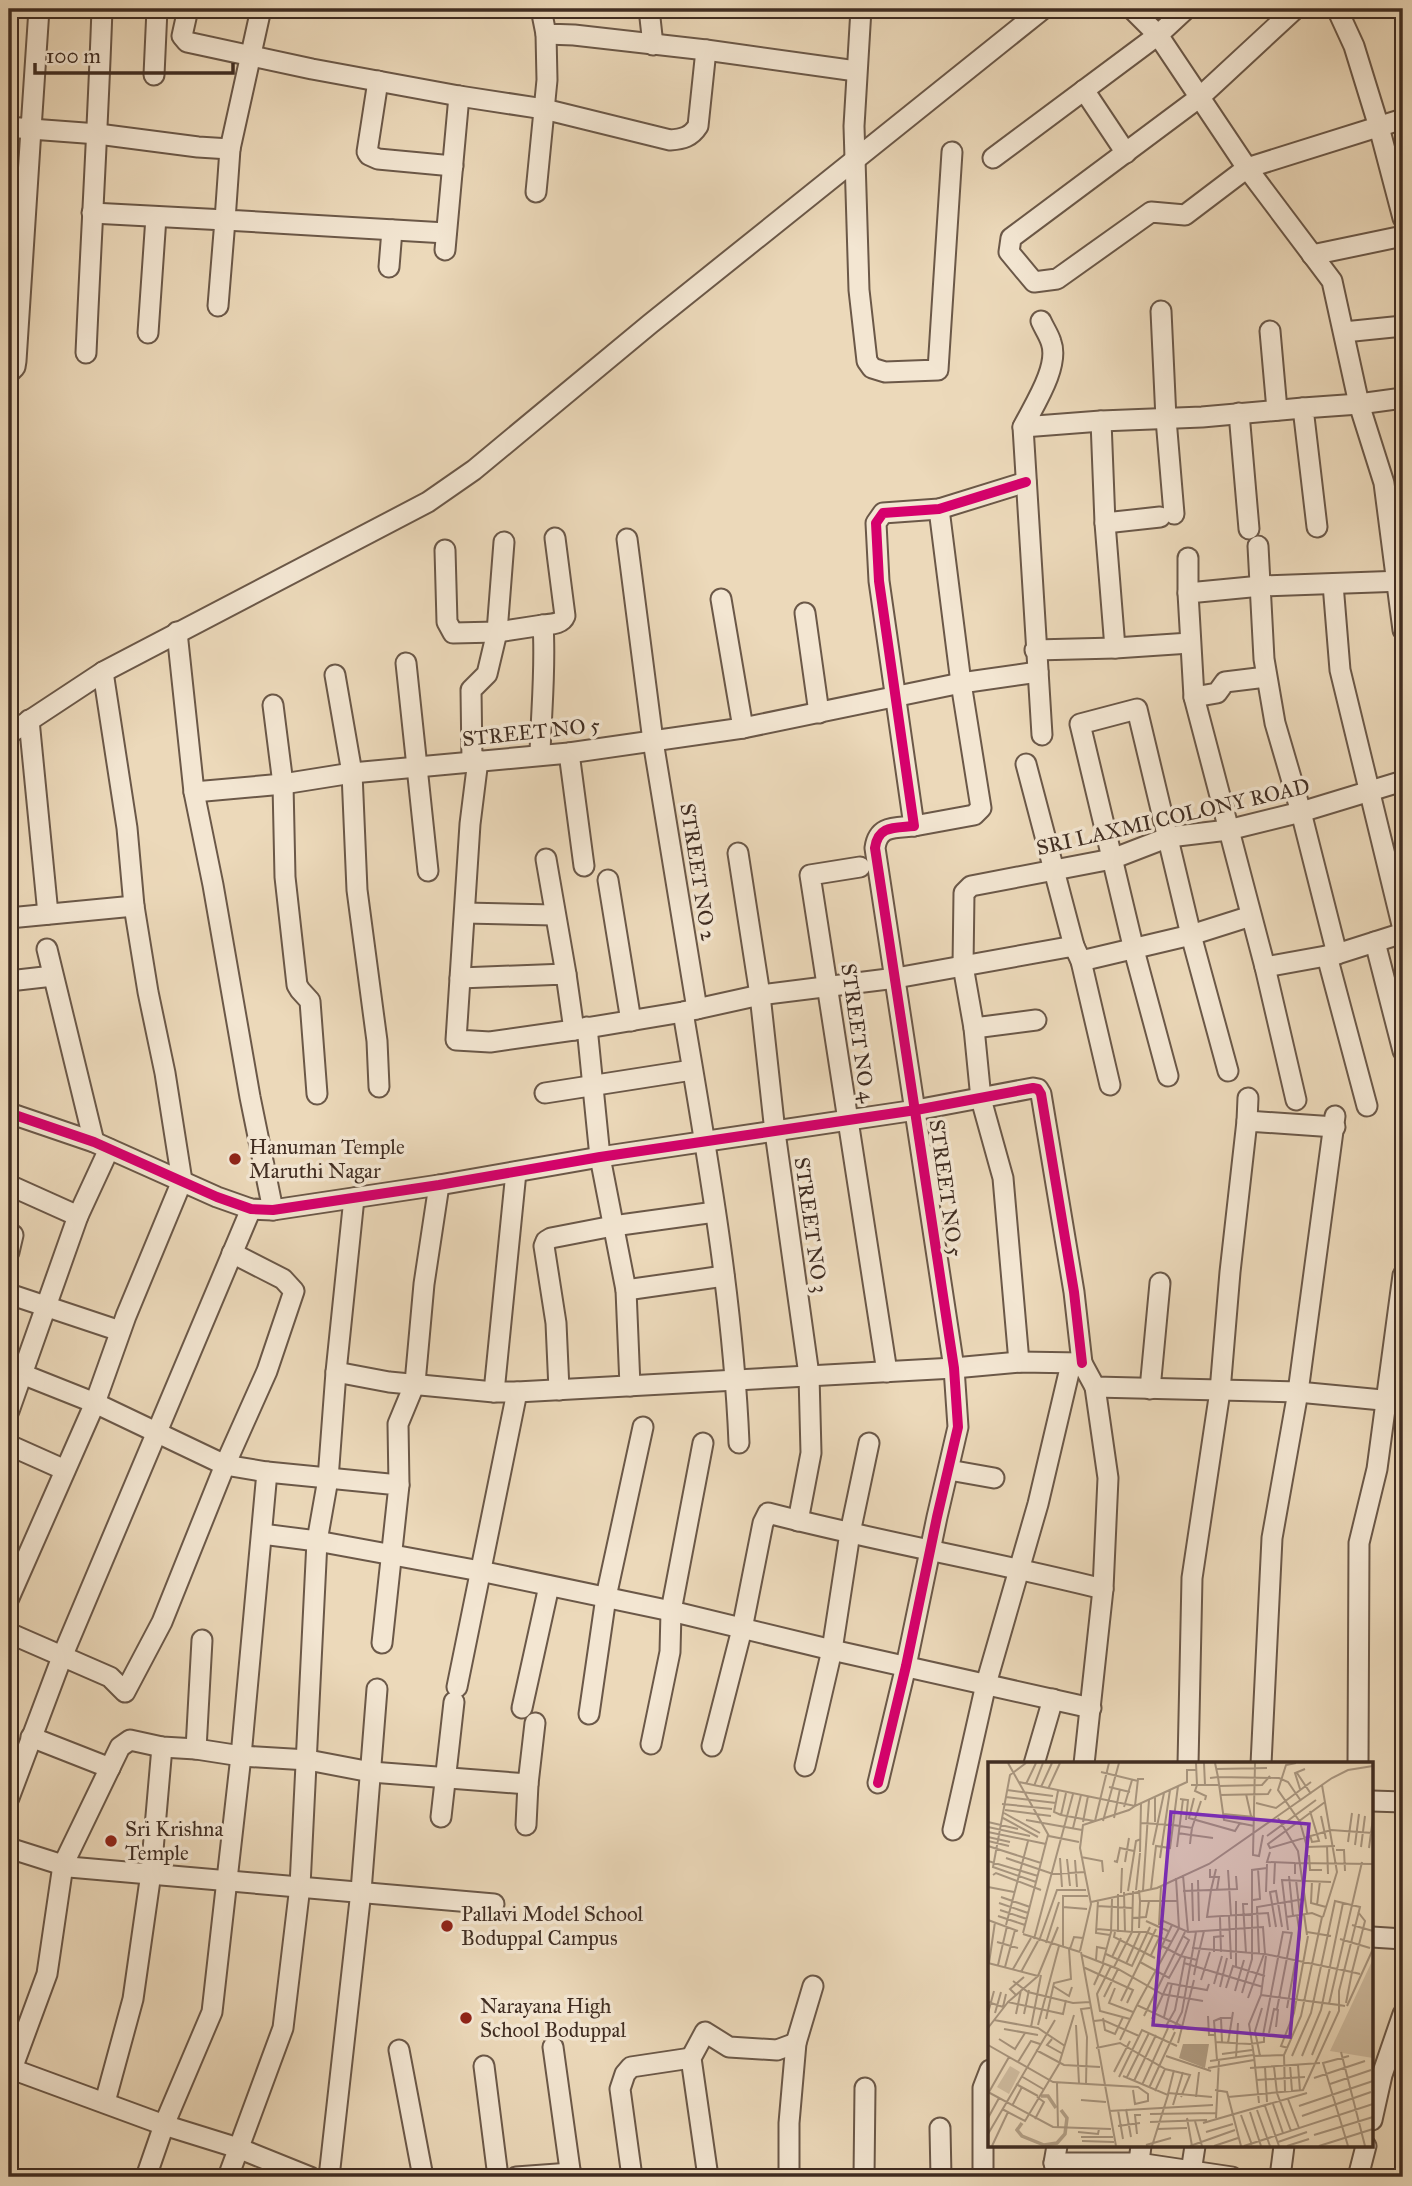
<svg xmlns="http://www.w3.org/2000/svg" width="1412" height="2186" viewBox="0 0 1412 2186" font-family="'IM FELL Great Primer',serif">
<style>
.lines{fill:none;stroke-linecap:round;stroke-linejoin:round}
.minor-casing{stroke:#6b5848;stroke-width:23}
.minor{stroke:#f3e6d2;stroke-width:19}
.cycleway-casing{stroke:#f3e6d2;stroke-width:15}
.cycleway{stroke:#d6006c;stroke-width:10}
.poi-dot{fill:#8f2418;stroke:#f3e6d2;stroke-width:2.5}
.labels{text-anchor:middle;dominant-baseline:central;stroke-width:7;stroke-linejoin:round;paint-order:stroke}
.street-label{font-size:21px;fill:#402d22;stroke:#f3e6d2}
.poi-label{font-size:21px;fill:#402d22;stroke:#f3e6d2;text-anchor:start}
.inset-river{fill:none;stroke:#b29f86;stroke-width:3.5}
.inset-road{fill:none;stroke:#a7947d;stroke-width:2}
.view{fill:#7b2cbf;fill-opacity:0.15;stroke:#7b2cbf;stroke-width:3.5}
.inset-edge{fill:none;stroke:#402d22;stroke-width:3.5}
</style>
<rect width="100%" height="100%" fill="#ecd9ba"/>
<filter id="stains"><feTurbulence type="fractalNoise" baseFrequency=".00286" numOctaves="4"/><feColorMatrix values="0 0 0 0 .2 0 0 0 0 .09 0 0 0 0 .02 0 0 0 .5 -.17"/></filter>
<radialGradient id="worn" r=".72"><stop offset=".6" stop-color="#630" stop-opacity="0"/><stop offset="1" stop-color="#630" stop-opacity=".3"/></radialGradient>
<g class="lines">
<g class="minor-casing">
<g id="minor">
<path d="M188,9L182,36L187,42L312,69L459,96L544,109L670,140C683,139 691,137 698,126L706,50"/>
<path d="M541,9L546,34L574,35L706,50L856,71"/>
<path d="M649,9L653,45"/>
<path d="M861,9L854,126L859,290L867,361L872,368L885,372L938,370L952,152"/>
<path d="M1132,9L1158,35L1247,168L1332,281L1359,404L1384,483L1403,630"/>
<path d="M1295,9L1200,97L1011,238L1009,252L1034,282L1057,279L1151,212L1185,215L1247,168L1403,119"/>
<path d="M1337,9L1354,46L1379,127L1403,218"/>
<path d="M154,75L157,9"/>
<path d="M378,81L367,152L369,155L378,159L453,166"/>
<path d="M1084,90L1126,153"/>
<path d="M9,127L31,129L39,9"/>
<path d="M230,149L225,220L446,233"/>
<path d="M993,158L1158,35L1186,9"/>
<path d="M536,192L547,80L546,34"/>
<path d="M92,213L225,220L218,306"/>
<path d="M445,250L459,96"/>
<path d="M1312,255L1403,236"/>
<path d="M389,267L392,230"/>
<path d="M1161,311L1166,419L1174,514"/>
<path d="M1041,321C1044,328 1049,335 1051,342C1060,366 1034,405 1023,427L1101,421L1202,417L1303,408"/>
<path d="M1270,331L1277,410"/>
<path d="M1344,332L1403,326"/>
<path d="M148,333L156,217"/>
<path d="M86,353C91,238 98,123 102,9"/>
<path d="M9,373L15,367L16,361L31,129L98,134L198,147L230,149L261,9"/>
<path d="M1239,413L1249,529"/>
<path d="M1101,421L1105,523L1115,648"/>
<path d="M1023,427L1042,735"/>
<path d="M1105,523L1160,517"/>
<path d="M1317,527L1303,408L1359,404L1403,398"/>
<path d="M627,539L653,741L697,1009"/>
<path d="M1258,546L1264,659L1275,723L1301,812L1337,954"/>
<path d="M445,550L447,622L453,633L497,632L543,625C546,668 541,712 540,755"/>
<path d="M1333,584L1340,670L1403,929"/>
<path d="M1188,593V558"/>
<path d="M805,613L819,713"/>
<path d="M543,625C552,624 562,624 565,616L555,538"/>
<path d="M177,632L194,792L213,885L250,1097L273,1210"/>
<path d="M1035,650L1115,648L1190,643"/>
<path d="M406,663L428,871"/>
<path d="M335,675L352,773L357,890L377,1041L379,1087"/>
<path d="M1194,697L1217,693L1225,682L1266,677"/>
<path d="M273,705L283,784L285,877L297,985L300,990L310,1001L317,1094"/>
<path d="M29,720L48,914"/>
<path d="M743,728L961,683L1038,672"/>
<path d="M9,734L103,672L428,502L474,470L650,324L1043,9"/>
<path d="M569,753L584,866"/>
<path d="M478,760L470,824L456,1040L490,1042L574,1030L683,1012L760,995L896,978L1074,946L1081,961L1110,1085"/>
<path d="M472,761L471,690L487,674L497,632L504,542"/>
<path d="M1026,764L1074,946"/>
<path d="M194,792L283,784L352,773L569,753L743,728L721,599"/>
<path d="M914,826L974,815L981,808L961,683L939,509"/>
<path d="M738,853L760,995L775,1132L809,1375L811,1453L798,1521"/>
<path d="M546,859L566,974"/>
<path d="M860,867L810,875L887,1372"/>
<path d="M608,880L631,1021"/>
<path d="M465,913L554,915"/>
<path d="M9,918L134,906"/>
<path d="M1375,942L1403,1051"/>
<path d="M47,949L94,1142"/>
<path d="M1327,956L1367,1106"/>
<path d="M1081,961L1191,935L1251,916"/>
<path d="M1265,967L1337,954L1403,933"/>
<path d="M460,978L566,974L574,1030"/>
<path d="M9,981L53,976"/>
<path d="M683,1012C707,1155 733,1298 739,1443"/>
<path d="M587,1027L600,1157L626,1290L630,1386"/>
<path d="M974,1028L1036,1020"/>
<path d="M1168,1076L1134,950L1080,724L1137,709L1191,935L1228,1071"/>
<path d="M545,1093L692,1070"/>
<path d="M1296,1100L1265,967L1194,697L1188,593L1261,586L1403,581"/>
<path d="M9,1113L94,1142L217,1197L251,1209L273,1210L439,1185L600,1157L916,1110L1033,1088L1038,1089L1041,1094L1074,1292L1082,1363"/>
<path d="M1247,1121L1248,1098"/>
<path d="M9,1185L78,1216"/>
<path d="M9,1252L13,1235"/>
<path d="M232,1253L283,1279L294,1291L267,1371L225,1465L267,1472L399,1485L382,1643"/>
<path d="M626,1290L724,1276"/>
<path d="M9,1294L120,1331"/>
<path d="M1019,1362L1003,1178L981,1099L974,1028L963,966L964,893L971,886L1112,859L1169,837L1228,830L1301,812L1403,781"/>
<path d="M336,1372L389,1382L494,1392H517L954,1368L1019,1362L1082,1363L1095,1387L1298,1392L1403,1402"/>
<path d="M1150,1389L1160,1283"/>
<path d="M559,1390L556,1323L544,1246L546,1241L551,1238L613,1226L715,1212"/>
<path d="M494,1392L516,1172"/>
<path d="M9,1411L78,1216L109,1149"/>
<path d="M9,1445L65,1470"/>
<path d="M949,1470L994,1478"/>
<path d="M399,1485L398,1424L415,1383L424,1284L439,1185"/>
<path d="M262,1534L317,1541L480,1571L671,1611L832,1650L1091,1708"/>
<path d="M9,1598L95,1403L126,1316L182,1181L165,1073L148,992L134,906L127,828L103,672"/>
<path d="M9,1633L110,1677L125,1692L162,1622L225,1465L95,1403L22,1374"/>
<path d="M457,1687L517,1392"/>
<path d="M522,1708L549,1586"/>
<path d="M589,1714L606,1597L643,1427"/>
<path d="M31,1737L110,1768"/>
<path d="M651,1744L670,1652L671,1611L703,1443"/>
<path d="M712,1746L742,1629L763,1523L768,1513C879,1542 992,1561 1103,1589"/>
<path d="M196,1749L202,1640"/>
<path d="M1034,1764L1053,1699"/>
<path d="M1084,1764L1103,1589L1108,1478L1095,1387"/>
<path d="M1188,1764L1192,1578L1220,1391L1230,1272L1247,1121L1335,1127"/>
<path d="M1261,1764L1272,1538L1298,1392L1335,1116"/>
<path d="M1358,1764L1359,1543L1377,1469L1403,1275"/>
<path d="M805,1766L832,1650L850,1533L869,1443"/>
<path d="M878,1783L906,1666L937,1517L958,1427L954,1368L875,848C878,825 895,828 914,826L879,581L876,523L883,513L939,509L1026,482"/>
<path d="M9,1798L62,1657L251,1209"/>
<path d="M1372,1801L1403,1802"/>
<path d="M441,1817L454,1702"/>
<path d="M526,1825L528,1784"/>
<path d="M953,1830L986,1684L1038,1504L1071,1364"/>
<path d="M9,1848L69,1867L494,1904"/>
<path d="M1372,1937L1403,1939"/>
<path d="M553,2047L571,2177"/>
<path d="M399,2050L423,2177"/>
<path d="M484,2066L498,2177"/>
<path d="M9,2068L164,2125L238,2148L310,2177"/>
<path d="M9,2077L47,1974L63,1865L120,1747L130,1740L162,1747L196,1749L241,1756L308,1760L371,1772L528,1784L535,1723"/>
<path d="M105,2102L133,1999L151,1873L162,1747"/>
<path d="M1372,2120L1382,2075L1403,2014"/>
<path d="M940,2128L941,2177"/>
<path d="M1057,2146L1054,2163L1059,2177"/>
<path d="M1054,2163H1138L1232,2177"/>
<path d="M1191,2172L1195,2146"/>
<path d="M146,2177L164,2125L212,2012L241,1756L267,1472"/>
<path d="M228,2177L283,2028L300,1886L317,1541L328,1479L336,1372L354,1198"/>
<path d="M329,2177L361,1891L377,1689"/>
<path d="M516,2177L571,2173"/>
<path d="M632,2177L620,2089L625,2074L631,2067L691,2058"/>
<path d="M708,2177L691,2058L705,2032L729,2047L777,2050L796,2043"/>
<path d="M789,2177V2123L796,2043L813,1986"/>
<path d="M864,2177L865,2088"/>
<path d="M983,2177V2088L990,2070"/>
<path d="M1137,2177L1141,2146"/>
<path d="M1280,2177L1284,2146"/>
<path d="M1358,2177L1366,2146"/>
</g>
</g>
<use href="#minor" class="minor"/>
<g class="cycleway-casing">
<g id="cycleway">
<path d="M9,1113L94,1142L217,1197L251,1209L273,1210L439,1185L600,1157L916,1110L1033,1088L1038,1089L1041,1094L1074,1292L1082,1363"/>
<path d="M878,1783L906,1666L937,1517L958,1427L954,1368L875,848C878,825 895,828 914,826L879,581L876,523L883,513L939,509L1026,482"/>
</g>
</g>
<use href="#cycleway" class="cycleway"/>
</g>
<g class="poi-dot">
<circle cx="235" cy="1159" r="7"/>
<circle cx="111" cy="1841" r="7"/>
<circle cx="447" cy="1926" r="7"/>
<circle cx="466" cy="2018" r="7"/>
</g>
<g class="labels">
<g class="street-label">
<text transform="translate(531 732) rotate(-6)">STREET NO 5</text>
<text transform="translate(1173 817) rotate(-13)">SRI LAXMI COLONY ROAD</text>
<text transform="translate(698 872) rotate(81)">STREET NO 2</text>
<text transform="translate(858 1033) rotate(82)">STREET NO 4</text>
<text transform="translate(946 1188) rotate(82)">STREET NO 5</text>
<text transform="translate(811 1225) rotate(82)">STREET NO 3</text>
</g>
<g class="poi-label">
<text x="249" y="1147">Hanuman Temple<tspan x="249" dy="24">Maruthi Nagar</tspan></text>
<text x="125" y="1829">Sri Krishna<tspan x="125" dy="24">Temple</tspan></text>
<text x="461" y="1914">Pallavi Model School<tspan x="461" dy="24">Boduppal Campus</tspan></text>
<text x="480" y="2006">Narayana High<tspan x="480" dy="24">School Boduppal</tspan></text>
</g>
</g>
<g transform="translate(988 1762)">
<rect width="385" height="385" fill="#ecd9ba"/>
<path d="M385,197V296L342,289ZM22,304L32,310L21,332L9,325Z" fill="#cfbca0"/>
<path d="M195,282H221L217,306L191,296Z" fill="#b29f86"/>
<path class="inset-river" d="M53,334H60L68,346M34,361L29,368L34,374L56,383L69,381L77,372L79,356L73,348"/>
<path class="inset-road" d="M20,1L61,74L91,80M38,1L22,13L5,105L48,120M208,1L209,23H231M216,1L217,23M227,1L230,15L291,16L300,20L313,39M267,1L265,93L271,94L275,73M308,1L298,3L290,28L312,60L319,85L347,84M228,7L279,6M113,10L150,19M309,11L323,32M222,16L230,15L236,58L266,64M31,20L147,44L199,20V8H208M38,22L48,1M203,23H209L207,29L218,34L217,38M334,23L349,110L335,155M46,24L55,1M231,24L274,23L282,14M53,25L64,1M121,25L142,30M60,27L72,1M312,27L307,11L317,7M19,28L65,34M70,29L66,50L73,53M78,31L73,53L106,59M258,32L263,54M232,33L280,32L283,27M18,35L68,41M206,36L201,56L247,69L252,61M192,37L200,38L198,58M337,40L280,82L282,86L343,68L385,71M268,41L288,46L323,20M14,42L64,47M136,45L144,18M17,48L63,54M16,51L52,71M235,52L267,55M333,54L338,77M15,56L50,75M126,56L132,27M290,56L310,89L319,151M38,58L94,68M107,59L121,1M115,59L131,1M0,60L30,67M95,60L100,34M167,60V35M153,61L185,63L190,24M0,65L42,74M85,66L93,33M204,66L203,73L225,76M0,70L58,82M190,71L203,73L202,82M322,73L324,80L331,79L322,49M279,74L328,38M0,75L22,80M0,79L21,84M360,80L364,51M165,83L176,31M367,83L371,52M0,84L53,101M339,84L340,112M189,85L195,37M373,85L377,54M381,86L385,56M348,88H356L357,109M152,90L153,41M282,90L279,100L307,101M321,93L322,108H334M93,95L114,99L115,110M18,96L65,112L97,110M72,96L74,125M172,96L182,28M79,97L82,124M87,98L89,125M0,99L50,114M126,99L129,100L132,86L146,89M137,100L141,76M222,107V115H231L229,128M240,108L243,154M307,112V101L385,102M5,113L8,111L53,128M195,113L200,170M301,114L305,154M210,118L211,159M308,118L312,153M324,119L323,141L338,145M204,121L205,159M286,122L287,100M0,125L26,130M163,127L168,84L182,86L185,63L204,66L213,39M148,128L152,91M151,128L152,139H189M155,128L161,38M223,128L219,155L280,151L282,165M223,128L228,107M140,129L148,79L153,77M195,129L249,127L248,114M136,130L137,170M278,130L279,102M133,131L134,106M13,135L42,145M265,138L272,137L270,107M110,139L108,171L122,173M248,139V205M103,140L169,126L221,102L344,16L360,8L385,4M11,141L40,151M329,143L332,119M109,144L144,146M75,145L99,147M12,148L39,157M316,152L319,173M10,154L37,163M241,154L243,197M232,155L233,190M144,156L158,155L161,139M0,158L30,169M173,158L200,170L275,165L277,192M158,159L180,169M18,163L40,79M171,163L173,124M364,163L385,169M288,165L282,130L288,129L294,165M151,166L152,139M109,167L144,170L145,129M300,168L294,118L343,120M127,170L126,175L167,196M130,170V132M319,170L343,174M35,171L60,73M35,172L92,190M195,174L201,178L193,194L209,198L206,213M46,177L85,32M352,177L382,186M51,179L69,128H98M9,180L30,186M58,181L71,140M75,185V134H100M204,186L277,192L364,210L377,159L370,150M82,187L86,175L95,176M92,189L103,142L92,86L95,63L141,48L147,44L150,17H156M93,190L128,384M171,190L184,163M226,190V175L236,174M258,191L255,142H260M271,191L269,145L316,137M118,192L144,204L162,165M94,193L130,207L174,232L215,239M163,193L174,170M124,195L133,176M108,198L109,185L119,187M209,198L216,169M115,200L123,170L124,137M152,200L168,167M0,201L50,214L20,240M1,201L7,160M196,201L275,225M138,202L152,170M10,203L19,164M123,204L109,232L112,249L142,257M17,205L27,168M95,205L145,228L139,241M126,205L144,170H158L184,180M25,207L43,176M33,210L50,179M50,214L70,165M213,218L222,190M25,219L40,230L85,241L102,240M226,222L234,194M106,223L116,201M65,224L81,234L84,225M232,225L239,196M127,226L121,241L145,250M238,226L245,204L277,214M247,229L256,198M254,231L264,197V108L279,106M28,233L22,227L36,215M116,235L130,207M260,236L276,192M133,239L152,200L181,216L193,194L174,184M0,240L15,245L18,232M358,241L364,210L372,212M341,242L374,100M149,243L191,166L188,116M359,244L385,187M299,246L312,174L309,153M289,247L304,170M0,251L6,229M7,251L13,230M28,252L33,228M36,252L41,228M156,254L197,170M220,254L221,273H227M176,255L184,221M115,256L117,268L127,272L135,255M58,257L66,221L83,217L81,187M164,257L180,221L219,228L221,222M6,258L50,266L77,284M106,259L115,258L151,274M50,263L71,184M88,263L91,321M178,264L187,248L197,196M43,265L53,213M0,266L20,240L75,252L78,238M16,267L50,273M185,268L194,250L208,170M281,271L286,247L290,248L288,265M275,273L295,170L304,171M11,277L27,287L37,271M64,277L59,283L75,292M132,278L149,243L200,267L220,266M227,280L262,282L276,280V275M234,280L233,256H243M190,281L206,218M240,281L245,250M0,283L65,320L150,325L160,332V339L147,342L145,328M108,286L132,281L177,307L167,329M300,286L293,284L306,251L320,174M48,288L76,303L112,305M353,290L377,384M234,292L264,288M324,293L342,249M178,294L223,309M266,294L261,262L273,233L278,194M272,294L267,269L274,246M304,294L323,251L347,139L372,145L351,229V243L357,244M314,294L333,248L355,141M248,296L250,261M229,298L226,259L233,256M222,299L265,293M30,300L43,279L52,282M302,303L304,329M310,303L312,329M277,305L279,340M286,305L289,331L303,369M220,306L266,298M262,306L332,301M177,307L202,313L193,335M126,310L142,279M33,314L55,327M135,314L180,333L164,384M131,315L154,268L189,284M139,315L161,271M326,316L377,299M268,318L317,315M146,319L168,273M69,321L70,365M28,322L50,334M98,322L99,275L93,247L102,246M342,322L383,308M154,323L180,266M161,326L187,270M227,328L239,330L253,384M0,330L65,365L123,367M1,330L21,295M297,330L296,293L313,254L334,155L324,151L298,155M180,331L224,335M180,332L186,308M208,335L211,310M240,335L315,328L351,249V243L273,233M300,337L311,366M93,338L118,340M271,341L266,294L296,293M285,342L295,371M185,343L195,310M24,344L34,325M277,344L291,384M311,344L385,319M14,347L37,359L71,302L86,253M138,347L143,375M130,348L135,377M269,348L282,384M121,349L225,343M262,350L273,384M162,352L229,351M253,353L264,383M314,354L383,330M0,356L11,336M199,356L204,384M228,356L231,298M47,357L56,340L49,335M207,359L214,384M162,360L219,358M215,361L319,331M130,364L152,361M169,367L199,366M90,370L110,372L111,367M218,370L245,362M0,372L67,258M149,372L147,353H153M326,373L385,355M93,375H125M94,379L126,380M290,380L319,370M158,383L183,376M4,384L20,350M202,384L247,368M226,384L250,376M256,384L385,342M299,384L321,377M331,384L385,367M360,384L335,301L361,294"/>
<path class="view" d="M183,50L321,62L302,275L165,263Z"/>
<rect width="385" height="385" class="inset-edge"/>
</g>
<rect width="1412" height="2186" fill="none" stroke="#ecd9ba" stroke-width="35"/>
<rect x="10" y="10" width="1391" height="2165" fill="none" stroke="#402d22" stroke-width="3.5"/>
<rect x="18" y="18" width="1377" height="2151" fill="none" stroke="#402d22" stroke-width="2"/>
<path d="M35 63v10h198v-10" fill="none" stroke="#402d22" stroke-width="3.5"/>
<text x="46" y="63" font-size="21" fill="#402d22" stroke="#f3e6d2" stroke-width="5" paint-order="stroke">100 m</text>
<rect width="100%" height="100%" filter="url(#stains)"/>
<rect width="100%" height="100%" fill="url(#worn)"/>
</svg>
